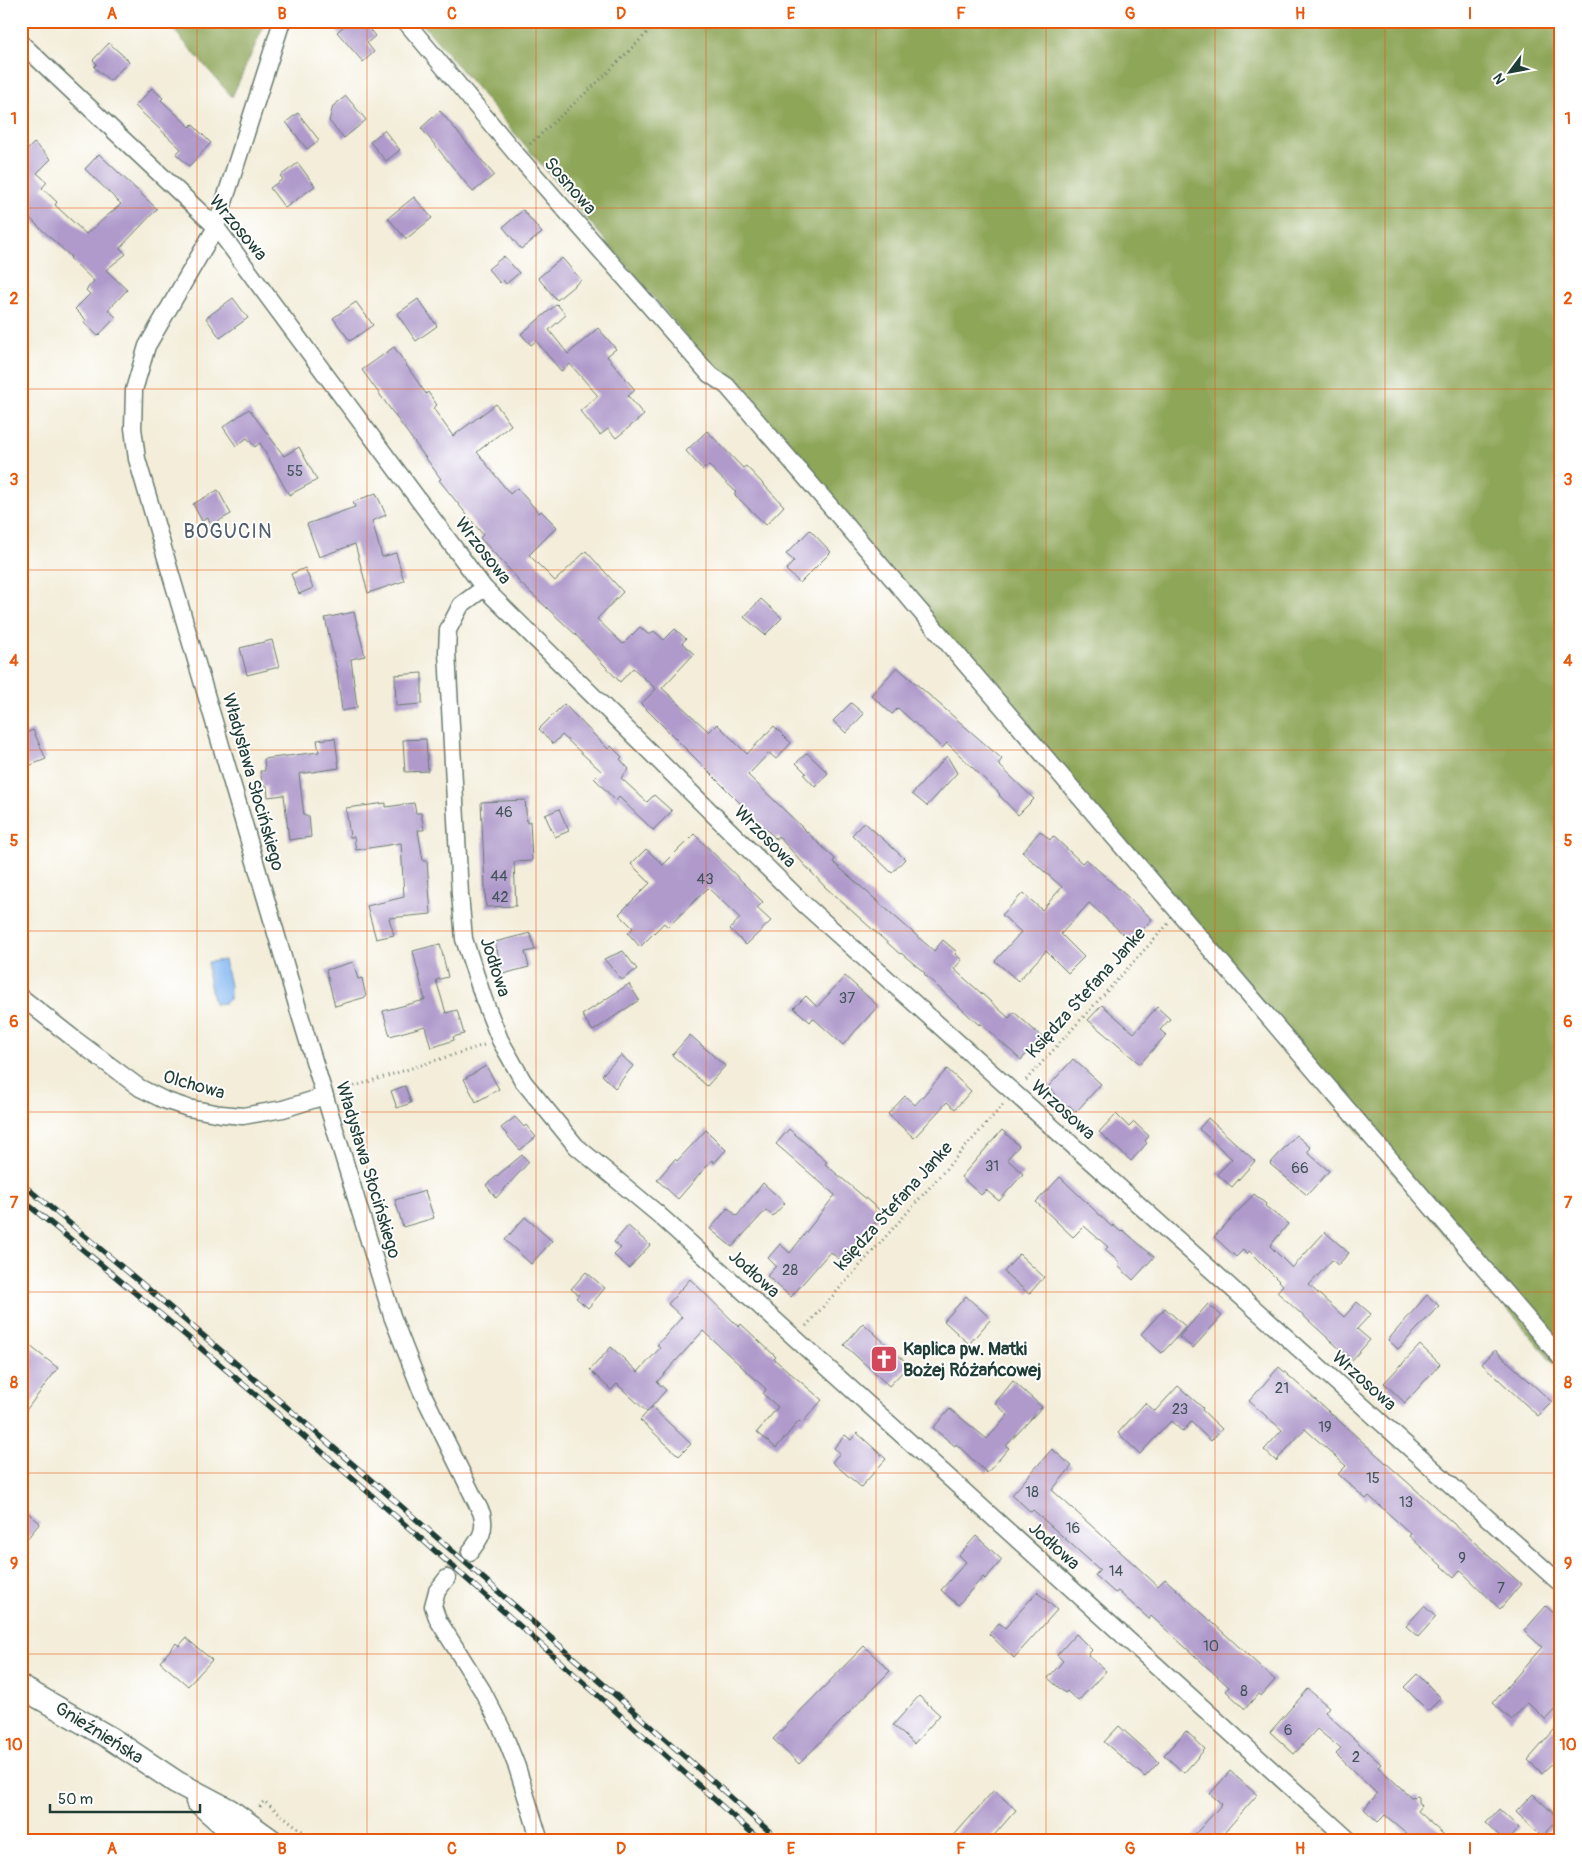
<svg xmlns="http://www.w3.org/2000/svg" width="1582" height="1862" viewBox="0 0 1582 1862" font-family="Pangolin,sans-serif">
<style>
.forest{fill:#8ea658;stroke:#567246}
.water{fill:#84b7f1;stroke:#527a92}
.building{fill:#af9acb}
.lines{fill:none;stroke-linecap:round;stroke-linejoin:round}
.minor-tunnel{stroke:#c9cab8;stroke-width:16;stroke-dasharray:16 8;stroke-linecap:butt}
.minor-casing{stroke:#697b6e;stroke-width:19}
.secondary-casing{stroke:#697b6e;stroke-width:25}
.path{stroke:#697b6e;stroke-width:3;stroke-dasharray:1 4;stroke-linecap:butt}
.minor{stroke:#fff;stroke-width:16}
.secondary{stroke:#fff;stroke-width:22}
.rail-casing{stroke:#1f3d34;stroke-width:5.5}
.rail{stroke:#fff;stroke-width:4;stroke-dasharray:11;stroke-linecap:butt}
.grid{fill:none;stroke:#e8590c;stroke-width:1;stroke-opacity:0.55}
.labels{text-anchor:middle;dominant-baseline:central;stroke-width:4;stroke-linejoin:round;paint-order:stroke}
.number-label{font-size:15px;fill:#43545a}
.street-label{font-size:18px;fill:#1f3d34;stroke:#fff}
.poi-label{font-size:18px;font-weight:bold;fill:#1f3d34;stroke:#fff;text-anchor:start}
.quarter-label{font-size:20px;letter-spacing:1px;fill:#515e69;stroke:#fff}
.neatline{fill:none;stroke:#e8590c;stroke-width:2}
.grid-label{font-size:16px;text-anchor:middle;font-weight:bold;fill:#e8590c}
</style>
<rect width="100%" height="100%" fill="#fff"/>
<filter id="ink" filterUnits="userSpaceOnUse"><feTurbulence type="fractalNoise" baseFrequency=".02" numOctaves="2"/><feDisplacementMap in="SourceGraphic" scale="10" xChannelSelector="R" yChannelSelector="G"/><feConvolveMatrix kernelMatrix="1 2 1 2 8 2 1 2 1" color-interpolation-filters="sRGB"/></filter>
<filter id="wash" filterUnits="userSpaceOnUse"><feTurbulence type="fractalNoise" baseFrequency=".0096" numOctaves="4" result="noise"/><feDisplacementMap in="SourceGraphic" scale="20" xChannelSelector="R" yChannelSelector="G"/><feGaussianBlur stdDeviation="1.12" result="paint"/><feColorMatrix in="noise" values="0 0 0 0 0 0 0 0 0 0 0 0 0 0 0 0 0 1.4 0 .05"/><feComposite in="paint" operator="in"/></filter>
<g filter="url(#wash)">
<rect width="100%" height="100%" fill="#f3edd9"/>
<g class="forest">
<path d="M166,21H266L232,97Z"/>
<path d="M420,21H1561V1372Z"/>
</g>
<path class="water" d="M224,960L230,985V998L225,1003L214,1004L208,976V962Z"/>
<g id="blocks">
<g class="building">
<path d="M350,21H363L375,36L367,43L374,52L363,62L337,32Z"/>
<path d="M109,43L129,61L110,81L94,67L97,64L93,60Z"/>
<path d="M152,88L163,98L161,100L190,127L192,124L211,143L189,166L176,154L181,149L135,106Z"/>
<path d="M346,96L366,120L344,138L329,121L333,106Z"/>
<path d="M440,111L494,175L473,192L421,128Z"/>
<path d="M298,113L319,140L307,149L286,122Z"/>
<path d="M384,130L400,150L386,161L370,142Z"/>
<path d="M34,143L51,159L37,173L47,182L42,188L57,202L55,205L86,234L121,204L85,169L99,154L157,209L120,248L126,254L106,270L127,290L108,310L116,317L98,336L84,323L86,320L75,309L90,294L86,290L94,281L70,258L71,257L21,210V156Z"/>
<path d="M298,163L315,186L285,208L270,188L283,179L280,176Z"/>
<path d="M414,197L432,218L406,239L388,218Z"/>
<path d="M523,210L542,233L521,249L503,227Z"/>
<path d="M504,256L519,273L506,284L503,280L500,283L488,269Z"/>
<path d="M562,258L581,280L557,300L538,278Z"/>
<path d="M233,298L248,318L220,338L206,318Z"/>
<path d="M418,299L437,326L416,341L397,314Z"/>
<path d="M356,302L373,325L350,341L333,318Z"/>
<path d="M557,304L566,315L549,330L568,354L598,328L616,349L607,356L635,390L628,396L644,415L616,438L608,429L600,435L580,411L598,396L570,364L561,371L536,341L531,345L521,334Z"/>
<path d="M394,347L426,394L428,392L437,405L433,408L453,436L496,404L511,425L477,452L510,494L517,488L539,513L541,511L557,527L529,555L555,581L586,551L623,592L597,619L623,644L640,627L649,635L654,631L664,640L675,629L686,639L682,643L694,654L662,688L709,732L717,724L747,754L774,726L791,743L776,759L769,753L748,775L835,859L833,862L934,951L943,940L957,952L955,954L962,960L954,969L1009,1018L1014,1012L1042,1037L1021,1060L980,1023L979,1025L924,974L925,973L901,953L900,954L825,887L778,836L776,839L641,704L656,689L633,668L620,682L576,635L517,580L518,579L480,538L483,535L439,480L441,479L362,370Z"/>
<path d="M249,409L284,456L299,447L317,480L289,495L260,443L255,447L247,438L236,446L223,427Z"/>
<path d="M707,431L743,468L746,466L784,506L766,525L734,494L736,492L708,465L703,470L686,451Z"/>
<path d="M218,490L231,514L211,525L208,518L202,521L193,504Z"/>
<path d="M376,493L386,515L372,521L382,557L396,553L404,581L368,593L355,544L319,557L307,524L355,507L353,502Z"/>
<path d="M810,530L831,552L800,583L786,570L794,561L786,554Z"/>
<path d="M305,568L313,588L299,594L291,574Z"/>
<path d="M761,599L782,618L765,635L744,617Z"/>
<path d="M354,612L365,656L351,659L357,708L342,711L337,670L325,618Z"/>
<path d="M272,640L279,667L247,675L240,648Z"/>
<path d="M897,667L1002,759L998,764L1034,799L1018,815L999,795L1000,794L947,743L942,748L898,708L892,714L871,695Z"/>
<path d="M422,673V704L396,706L395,675Z"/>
<path d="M851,703L864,714L846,733L833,721Z"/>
<path d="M564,704L608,749L611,746L622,757L620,759L629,769L621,778L647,802L654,795L672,811L653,830L619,797L616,801L594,778L601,771L562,735L553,744L539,729Z"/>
<path d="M33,730L46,759L21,769V735Z"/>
<path d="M335,738L339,768L299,774L304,816H309L311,837L289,840L284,795L268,797L267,786H263L260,771H265L264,759L319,752L317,740Z"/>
<path d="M426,739L428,771L405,772L403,740Z"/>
<path d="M807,753L828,773L815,787L804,775L806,773L796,763Z"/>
<path d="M947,756L957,773L927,806L912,794Z"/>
<path d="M525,800L527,823L530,821L532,861L514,862L516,906L486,907L481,802Z"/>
<path d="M386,803V807L414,803L416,813H421L424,830H418L423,861H427L431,914L389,918L394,935L376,939L367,906L404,897L401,843L356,850L354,837H350L346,808Z"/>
<path d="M559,809L569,831L555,837L545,815Z"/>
<path d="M864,822L905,859L892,873L852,835Z"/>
<path d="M1040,831L1050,840L1053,836L1082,863L1086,859L1152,919L1132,942L1089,903L1061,934L1084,957L1068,973L1046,951L1018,981L995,961L1021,932L1002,915L1023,893L1042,910L1062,887L1022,852Z"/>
<path d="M694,834L763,902L757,908L771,921L746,945L730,929L740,918L708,888L668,927L664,923L640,947L628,933L633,928L619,914L650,883L631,864L646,849L663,865Z"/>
<path d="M530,933L535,950L525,952L529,967L503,974L495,942Z"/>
<path d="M440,944L448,977L436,980L446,1013L457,1010L464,1034L453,1037L454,1040L431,1048L425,1026L390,1036L383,1011L425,1000L413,951Z"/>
<path d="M623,951L637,969L622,980L604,959Z"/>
<path d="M353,962L358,979L362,978L366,997L335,1006L326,970Z"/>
<path d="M845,976L878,1006L843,1045L813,1018L810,1022L794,1008L806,996L817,1007Z"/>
<path d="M629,984L639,1000L593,1031L582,1015Z"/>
<path d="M1102,1005L1134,1033L1157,1007L1170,1019L1160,1030L1166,1035L1140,1064L1088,1020Z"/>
<path d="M690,1035L725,1066L707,1086L672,1055Z"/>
<path d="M621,1055L633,1066L615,1088L602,1075Z"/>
<path d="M1073,1059L1101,1084L1076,1112L1069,1105L1067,1108L1059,1102L1053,1096L1055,1093L1048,1087Z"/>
<path d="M486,1066L499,1089L476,1102L464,1079Z"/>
<path d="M947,1069L971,1091L955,1109L947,1102L914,1138L888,1114L905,1096L915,1105Z"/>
<path d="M405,1086L411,1103L397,1108L391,1091Z"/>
<path d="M1116,1114L1129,1127L1134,1122L1149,1136L1145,1141L1147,1143L1131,1161L1099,1132Z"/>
<path d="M515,1117L524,1127L526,1125L536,1137L520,1150L501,1128Z"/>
<path d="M1208,1118L1255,1161L1232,1187L1217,1174L1232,1159L1199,1129Z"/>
<path d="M789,1129L827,1162L825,1164L883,1213L843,1262L830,1252L791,1297L767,1276L776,1266L768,1258L780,1244L790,1253L835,1195L776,1144Z"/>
<path d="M706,1130L726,1150L714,1163L712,1160L678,1199L657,1180L675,1159L677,1161Z"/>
<path d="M1002,1130L1019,1146L1007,1159L1023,1174L999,1201L986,1190L981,1195L961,1177Z"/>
<path d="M1296,1135L1311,1148L1307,1152L1329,1171L1307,1195L1270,1164Z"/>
<path d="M522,1155L529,1162L496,1198L486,1185Z"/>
<path d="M1060,1177L1112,1227L1113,1225L1121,1232L1123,1230L1154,1257L1133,1280L1118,1266L1120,1263L1105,1250L1108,1247L1084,1226L1073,1237L1036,1202Z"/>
<path d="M763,1183L785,1203L773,1216L766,1210L732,1247L710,1229L728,1208L737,1216Z"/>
<path d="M425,1191L434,1218L403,1227L395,1200Z"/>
<path d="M1254,1194L1266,1204L1265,1206L1288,1224L1270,1246L1292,1268L1325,1232L1349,1253L1338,1265L1332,1260L1309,1285L1344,1317L1357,1302L1371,1314L1357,1329L1370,1340L1352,1360L1277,1292L1283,1285L1249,1251L1247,1254L1243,1250L1236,1257L1214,1237Z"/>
<path d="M525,1217L552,1241L531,1264L505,1240Z"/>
<path d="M628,1226L650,1245L629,1268L614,1255L621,1248L614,1242Z"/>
<path d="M1019,1254L1044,1277L1029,1294L1004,1272Z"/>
<path d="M586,1272L605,1288L588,1308L576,1298L579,1295L571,1289Z"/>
<path d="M690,1279L739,1327L741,1324L776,1357L774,1359L822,1400L802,1423L799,1421L776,1448L757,1432L778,1407L763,1394L766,1389L703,1331L657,1382L666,1390L647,1412L617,1384L611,1390L590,1370L611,1347L638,1372L660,1348L657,1345L682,1317L668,1304Z"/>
<path d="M1427,1295L1439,1306L1398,1349L1388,1340Z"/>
<path d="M966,1296L991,1319L969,1344L944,1321Z"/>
<path d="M1208,1304L1222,1316L1193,1348L1179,1337Z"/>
<path d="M1165,1308L1186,1327L1162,1353L1141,1334Z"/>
<path d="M863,1323L909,1365L889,1386L844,1345Z"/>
<path d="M21,1339L58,1368L21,1417Z"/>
<path d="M1420,1345L1440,1364L1405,1403L1384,1383Z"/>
<path d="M1495,1350L1552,1402L1538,1416L1482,1364Z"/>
<path d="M1279,1367L1521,1584L1500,1609L1460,1570L1454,1577L1409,1536L1411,1534L1399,1523L1369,1496L1366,1499L1338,1474L1346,1466L1305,1429L1276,1461L1264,1450L1282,1430L1249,1401Z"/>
<path d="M1013,1381L1042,1407L1006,1446L1009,1448L987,1473L956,1444L955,1446L933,1428L950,1409L987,1439L1008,1415L995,1403Z"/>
<path d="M1178,1386L1203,1408L1202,1410L1222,1429L1211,1441L1191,1422L1183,1432L1171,1421L1140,1454L1118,1433L1145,1403L1155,1411Z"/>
<path d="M652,1407L691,1444L679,1456L640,1420Z"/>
<path d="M857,1433L886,1459L861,1487L832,1462L840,1453L834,1448L845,1435L851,1440Z"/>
<path d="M1052,1449L1072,1466L1052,1490L1158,1586L1165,1579L1275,1680L1261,1696L1258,1694L1245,1709L1226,1691L1229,1687L1151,1616L1149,1619L1118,1591L1115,1593L1095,1575L1100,1570L1033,1510L1031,1512L1012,1495Z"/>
<path d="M21,1507L40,1523L21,1546Z"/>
<path d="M976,1536L1002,1560L985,1579L983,1577L958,1605L941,1590L966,1562L959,1555Z"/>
<path d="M1037,1592L1057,1610L1014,1658L989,1634L999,1623L1005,1628Z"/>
<path d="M1424,1606L1436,1617L1418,1637L1406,1626Z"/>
<path d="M1546,1606L1561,1620V1704L1546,1720L1528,1702L1512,1720L1493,1703L1542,1647L1524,1631Z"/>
<path d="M1076,1634L1092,1650L1088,1655L1106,1671L1078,1701L1067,1691L1065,1693L1048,1678L1063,1661L1057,1655Z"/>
<path d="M186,1638L212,1660L188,1686L160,1662L176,1643L179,1646Z"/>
<path d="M864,1646L890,1671L799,1764L773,1739Z"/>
<path d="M1417,1674L1441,1698L1428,1711L1404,1687Z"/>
<path d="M1308,1689L1329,1707L1325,1712L1381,1764L1378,1767L1411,1797L1418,1796V1802L1421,1806L1417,1811L1451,1841H1416L1385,1815L1378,1822L1364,1809L1377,1794L1336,1754L1341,1749L1317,1729L1294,1754L1270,1732Z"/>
<path d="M919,1696L940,1715L914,1744L893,1725Z"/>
<path d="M1561,1722V1755L1542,1773L1528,1760Z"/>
<path d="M1119,1726L1159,1762L1145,1777L1104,1742Z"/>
<path d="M1186,1731L1205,1749L1184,1773L1164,1755Z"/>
<path d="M1230,1771L1257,1795L1217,1841H1189L1222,1804L1210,1794Z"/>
<path d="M994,1790L1016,1810L989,1841H949Z"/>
<path d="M1533,1794L1559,1819L1542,1837L1516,1812Z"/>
<path d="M1499,1809L1519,1828L1507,1841H1505L1486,1823Z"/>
</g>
</g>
</g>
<g filter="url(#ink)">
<use href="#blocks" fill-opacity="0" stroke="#697b6e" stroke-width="1"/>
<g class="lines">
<path class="minor-tunnel" d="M447,1578L470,1552"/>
<g class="minor-casing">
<g id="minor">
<path d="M282,21L216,227L147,346L134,390L133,428L137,459L300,1015L392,1316L421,1390L482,1514C486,1531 480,1539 470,1552"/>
<path d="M405,21L517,155L709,374L727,386L1561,1358"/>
<path d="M21,43L216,227L484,588L805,905L1561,1584"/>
<path d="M484,588L461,605L448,630L447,652L460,894L464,939L484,1000L500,1040L523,1081L576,1146L658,1214L1350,1841"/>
<path d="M21,997L73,1038L140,1088L164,1100L188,1108L221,1114L243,1116L283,1109L325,1096"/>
<path d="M447,1578L437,1591L433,1606L438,1620L482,1690L502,1729L517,1767L540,1841"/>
</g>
</g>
<g class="secondary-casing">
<g id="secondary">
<path d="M21,1687L110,1738L176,1782L229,1810L272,1841"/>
<path d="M197,1801L242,1841"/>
</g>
</g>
<g class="path">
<path d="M530,144L602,78L659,21"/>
<path d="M1026,1080L1168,924"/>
<path d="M340,1091L484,1045"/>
<path d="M806,1326L1003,1105"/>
<path d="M260,1807L261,1804L264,1801L315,1841"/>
</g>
<use href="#minor" class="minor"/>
<use href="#secondary" class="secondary"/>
<g class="rail-casing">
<g id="rail">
<path d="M21,1183C280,1396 530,1619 780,1841"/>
<path d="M21,1199C274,1404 518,1624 761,1841"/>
</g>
</g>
<use href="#rail" class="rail"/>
</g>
</g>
<path class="grid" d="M197,21V1841M367,21V1841M536,21V1841M706,21V1841M876,21V1841M1046,21V1841M1215,21V1841M1385,21V1841M21,208H1561M21,389H1561M21,570H1561M21,750H1561M21,931H1561M21,1112H1561M21,1292H1561M21,1473H1561M21,1654H1561"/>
<defs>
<g id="church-square" transform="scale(1.4375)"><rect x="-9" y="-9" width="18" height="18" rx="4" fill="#d1495b" stroke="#fff"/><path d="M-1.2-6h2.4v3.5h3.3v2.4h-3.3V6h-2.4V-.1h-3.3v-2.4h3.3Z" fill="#fff"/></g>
</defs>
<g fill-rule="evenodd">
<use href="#church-square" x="884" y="1359"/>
</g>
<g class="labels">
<g class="number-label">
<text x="295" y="471">55</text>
<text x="504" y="812">46</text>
<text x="499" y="876">44</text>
<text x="705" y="879">43</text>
<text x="500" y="897">42</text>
<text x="847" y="998">37</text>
<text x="992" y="1166">31</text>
<text x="1300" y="1168">66</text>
<text x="790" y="1270">28</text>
<text x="1282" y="1388">21</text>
<text x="1180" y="1409">23</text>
<text x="1325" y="1427">19</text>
<text x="1373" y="1478">15</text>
<text x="1032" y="1492">18</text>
<text x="1406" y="1502">13</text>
<text x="1073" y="1528">16</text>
<text x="1462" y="1558">9</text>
<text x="1116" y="1571">14</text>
<text x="1501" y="1588">7</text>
<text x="1211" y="1646">10</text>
<text x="1244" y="1691">8</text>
<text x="1288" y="1730">6</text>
<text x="1356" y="1757">2</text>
</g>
<g class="street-label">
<text transform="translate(570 186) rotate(49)">Sosnowa</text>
<text transform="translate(238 228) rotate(50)">Wrzosowa</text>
<text transform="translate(483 551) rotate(52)">Wrzosowa</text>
<text transform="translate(253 782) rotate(74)">Władysława Słocińskiego</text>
<text transform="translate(765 837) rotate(45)">Wrzosowa</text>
<text transform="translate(495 967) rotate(72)">Jodłowa</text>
<text transform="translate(1086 993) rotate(-48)">Księdza Stefana Janke</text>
<text transform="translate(194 1085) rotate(16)">Olchowa</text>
<text transform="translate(1063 1110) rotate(42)">Wrzosowa</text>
<text transform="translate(368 1170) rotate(73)">Władysława Słocińskiego</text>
<text transform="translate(894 1206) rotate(-48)">księdza Stefana Janke</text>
<text transform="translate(754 1274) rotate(42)">Jodłowa</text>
<text transform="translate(1364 1381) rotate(42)">Wrzosowa</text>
<text transform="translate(1054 1546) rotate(42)">Jodłowa</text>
<text transform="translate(99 1733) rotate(32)">Gnieźnieńska</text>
</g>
<g class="poi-label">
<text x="903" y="1349">Kaplica pw. Matki<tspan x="903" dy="21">Bożej Różańcowej</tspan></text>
</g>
<g class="quarter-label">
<text x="228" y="531">BOGUCIN</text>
</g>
</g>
<rect width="1582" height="1862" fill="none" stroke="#fff" stroke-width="55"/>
<g transform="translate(1510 72) rotate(238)" stroke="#ffffff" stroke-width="4" paint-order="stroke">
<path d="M0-4L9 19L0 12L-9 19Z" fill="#1f3d34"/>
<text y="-8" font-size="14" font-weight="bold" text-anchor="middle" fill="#1f3d34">N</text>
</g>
<path d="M50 1804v8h150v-8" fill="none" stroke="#1f3d34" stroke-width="2.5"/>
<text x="58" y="1804" font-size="15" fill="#1f3d34" stroke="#ffffff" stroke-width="4" paint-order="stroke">50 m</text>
<rect x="28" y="28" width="1526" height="1806" class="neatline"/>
<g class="grid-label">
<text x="112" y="19">A</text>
<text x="282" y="19">B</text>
<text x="452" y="19">C</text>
<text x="621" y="19">D</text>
<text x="791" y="19">E</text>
<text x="961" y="19">F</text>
<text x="1130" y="19">G</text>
<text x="1300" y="19">H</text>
<text x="1470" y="19">I</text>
<text x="14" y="124">1</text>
<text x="1568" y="124">1</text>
<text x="14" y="304">2</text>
<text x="1568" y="304">2</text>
<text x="14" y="485">3</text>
<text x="1568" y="485">3</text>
<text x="14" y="666">4</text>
<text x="1568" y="666">4</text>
<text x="14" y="846">5</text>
<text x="1568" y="846">5</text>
<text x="14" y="1027">6</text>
<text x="1568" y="1027">6</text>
<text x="14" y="1208">7</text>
<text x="1568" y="1208">7</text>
<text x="14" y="1388">8</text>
<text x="1568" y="1388">8</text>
<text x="14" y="1569">9</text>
<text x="1568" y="1569">9</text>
<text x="14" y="1750">10</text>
<text x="1568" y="1750">10</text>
<text x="112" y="1854">A</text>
<text x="282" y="1854">B</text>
<text x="452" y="1854">C</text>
<text x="621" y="1854">D</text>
<text x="791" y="1854">E</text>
<text x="961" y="1854">F</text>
<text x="1130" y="1854">G</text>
<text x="1300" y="1854">H</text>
<text x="1470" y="1854">I</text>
</g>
</svg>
